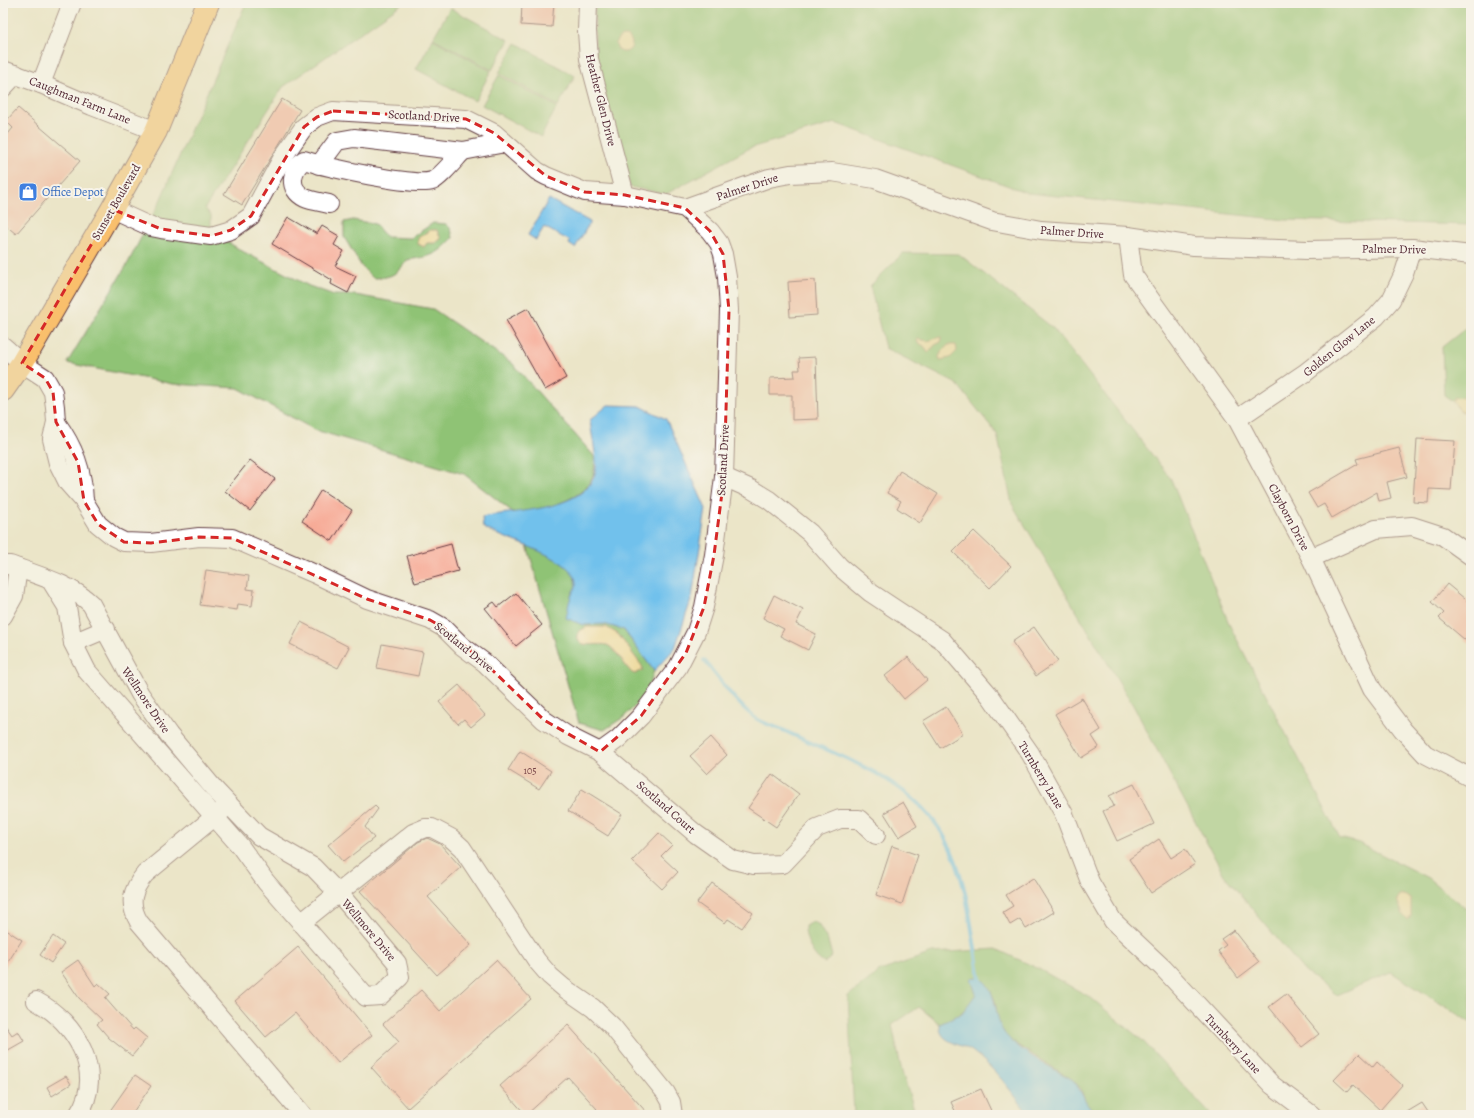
<svg xmlns="http://www.w3.org/2000/svg" width="1474" height="1118" viewBox="0 0 1474 1118" font-family="Alegreya,serif">
<style>
.green{fill:#8fc375;stroke:#6c7150}
.sand{fill:#eeda9e;stroke:#9c7c64}
.water{fill:#71c1ec;stroke:#5e708c}
.lines{fill:none;stroke-linecap:round;stroke-linejoin:round}
.stream{stroke:#71c1ec;stroke-width:4}
.building{fill:#f7ab97}
.minor-casing{stroke:#623d43;stroke-width:20}
.major-casing{stroke:#623d43;stroke-width:24}
.minor{stroke:#fff;stroke-width:18}
.major{stroke:#f9bf6c;stroke-width:22}
.marked{fill:none;stroke:#d62828;stroke-width:3;stroke-dasharray:8 5;stroke-linejoin:round}
.labels{text-anchor:middle;dominant-baseline:central;stroke-width:4;stroke-linejoin:round;paint-order:stroke}
.number-label{font-size:10px;fill:#754246}
.street-label{font-size:12px;fill:#4a1f2b;stroke:#f7f3e8}
.shop-label{font-size:12px;fill:#366cbe;stroke:#f7f3e8;text-anchor:start}
</style>
<rect width="100%" height="100%" fill="#f7f3e8"/>
<filter id="ink" filterUnits="userSpaceOnUse"><feTurbulence type="fractalNoise" baseFrequency=".025" numOctaves="2"/><feDisplacementMap in="SourceGraphic" scale="8" xChannelSelector="R" yChannelSelector="G"/><feConvolveMatrix kernelMatrix="1 2 1 2 8 2 1 2 1" color-interpolation-filters="sRGB"/></filter>
<filter id="wash" filterUnits="userSpaceOnUse"><feTurbulence type="fractalNoise" baseFrequency=".012" numOctaves="4" result="noise"/><feDisplacementMap in="SourceGraphic" scale="16" xChannelSelector="R" yChannelSelector="G"/><feGaussianBlur stdDeviation="0.9" result="paint"/><feColorMatrix in="noise" values="0 0 0 0 0 0 0 0 0 0 0 0 0 0 0 0 0 1.4 0 .05"/><feComposite in="paint" operator="in"/></filter>
<g filter="url(#wash)">
<rect width="100%" height="100%" fill="#ebe5c8"/>
<g class="green">
<path d="M246,3H403L283,87L205,208L211,216V232L244,252L309,286L334,295H355L433,309L512,363L594,456C599,489 573,499 546,508L566,566L574,574L576,586L571,596L583,625L604,624L624,630L654,671L646,695L624,717L604,730L579,723L527,545L514,513L464,474L315,430L238,388L173,384L67,363L128,263L159,203Z"/>
<path d="M595,3H1471V225L1286,220L1028,193L835,123L750,148L666,194L630,187L595,55Z"/>
<path d="M450,8L509,40L492,70L433,38Z"/>
<path d="M433,39L491,71L475,101L416,69Z"/>
<path d="M516,43L575,76L558,106L499,73Z"/>
<path d="M499,75L557,107L541,137L482,105Z"/>
<path d="M353,220L375,224L386,237L411,238L433,223L446,224L451,229L453,238C435,257 431,256 407,260C397,275 390,278 373,278L362,267L344,237V222Z"/>
<path d="M903,253L959,254L1053,328L1171,479L1230,626L1340,838L1359,843L1428,878L1471,913V1023L1391,972L1337,995L1305,972L1224,875L1134,707L1012,504L997,434L957,384L885,348L870,286Z"/>
<path d="M1471,324V414L1444,395L1442,347Z"/>
<path d="M812,922L818,924L828,941L832,956L825,963C813,959 804,937 805,926Z"/>
<path d="M996,949L1035,967L1090,997L1143,1041L1211,1115L1098,1114L1086,1103L1081,1089L1073,1080L1008,1039L999,1026L995,1000L988,986L977,977L971,979L976,994C966,1011 959,1016 940,1024L919,1007L892,1025L902,1072L916,1115H854L848,996L880,971L932,953Z"/>
</g>
<g class="sand">
<circle cx="624" cy="44" r="8"/>
<path d="M430,230H437L441,239L435,243H427L424,247L418,244V238Z"/>
<path d="M940,337L942,338L941,342L935,345L928,353L924,346L917,342L918,339L928,341Z"/>
<path d="M948,345H956L957,351L950,358L940,360L939,356Z"/>
<path d="M1455,397L1464,398L1471,404V413L1461,411L1452,401Z"/>
<path d="M587,627H606L618,634L642,666L643,670L635,674L632,673C624,665 618,652 609,646C602,641 575,651 578,635C579,630 583,629 587,627Z"/>
<path d="M1404,895L1411,899V916L1408,920L1403,915L1397,900L1399,896Z"/>
</g>
<g class="water">
<path d="M549,199L590,222L575,248L569,244L570,241L544,227L536,240L528,235Z"/>
<path d="M608,405L640,406L666,419L706,509L692,597L675,648L654,671L624,630L604,624L583,625L566,618C568,611 568,603 571,597C572,593 575,589 576,586C580,557 501,540 483,527L482,517C512,510 591,512 596,468C597,457 591,432 590,420Z"/>
<path d="M973,977C997,978 994,1017 1003,1031C1013,1048 1054,1069 1073,1080C1083,1092 1085,1107 1099,1115H1029C1012,1092 995,1068 972,1051C960,1043 938,1043 940,1024L962,1013L976,994L971,979Z"/>
</g>
<g class="lines">
<path class="stream" d="M704,660C719,679 735,702 754,717C763,724 777,727 787,732C851,762 922,782 952,852C969,892 972,936 980,979"/>
</g>
<g id="blocks">
<g class="building">
<path d="M522,3H554L552,27L521,25Z"/>
<path d="M282,99L300,110L242,205L224,194Z"/>
<path d="M18,108L80,161L16,234L3,223V140L13,128L6,121Z"/>
<path d="M288,217L317,234L322,226L339,236L334,245L344,251L335,266L356,276L348,293L331,284L332,280L272,244Z"/>
<path d="M815,280L817,315L790,317L788,282Z"/>
<path d="M528,308L566,378L545,390L506,320Z"/>
<path d="M816,357L818,419L792,420V395H770V378L795,377L794,370H800L799,358Z"/>
<path d="M1417,439L1455,441L1451,490L1429,489L1428,503L1413,502Z"/>
<path d="M1399,448L1407,477L1387,482L1391,498L1379,501L1377,492L1332,518L1324,504L1317,508L1308,493L1358,464L1356,459Z"/>
<path d="M250,460L275,479L250,511L225,491Z"/>
<path d="M900,471L938,494L920,523L897,508L901,501L887,493Z"/>
<path d="M321,490L352,510L332,541L302,521Z"/>
<path d="M974,531L1011,566L990,588L953,552Z"/>
<path d="M451,544L458,571L415,583L407,556Z"/>
<path d="M206,570L249,576L247,589L254,590L252,606L238,604L237,610L200,605Z"/>
<path d="M1447,584L1471,604V645L1439,618L1444,613L1432,602Z"/>
<path d="M516,593L542,625L516,646L485,608L494,602L498,607Z"/>
<path d="M774,595L803,610L796,624L816,634L808,650L780,636L784,629L763,618Z"/>
<path d="M301,622L349,647L338,668L290,644Z"/>
<path d="M1034,627L1058,661L1036,676L1012,642Z"/>
<path d="M382,644L423,652L418,676L377,668Z"/>
<path d="M908,657L927,680L904,699L885,676Z"/>
<path d="M459,685L485,715L471,727L464,719L458,724L439,702Z"/>
<path d="M1082,698L1101,730L1092,736L1099,747L1081,758L1055,714Z"/>
<path d="M946,707L963,734L940,748L923,721Z"/>
<path d="M711,737L727,755L707,774L690,756Z"/>
<path d="M520,751L551,771L539,789L508,770Z"/>
<path d="M772,774L799,794L776,827L748,808Z"/>
<path d="M1134,784L1154,824L1117,841L1103,811L1114,806L1109,796Z"/>
<path d="M582,789L622,814L608,836L568,811Z"/>
<path d="M903,802L917,826L899,837L884,813Z"/>
<path d="M375,806L378,809L365,827L374,838L343,862L328,845Z"/>
<path d="M659,833L672,845L661,856L678,872L662,889L632,861Z"/>
<path d="M427,838L440,844L461,867L428,897L471,945L437,975L360,891L418,842Z"/>
<path d="M1159,839L1171,858L1185,849L1195,864L1151,893L1129,859Z"/>
<path d="M892,846L918,855L902,904L876,895Z"/>
<path d="M1033,878L1054,912L1026,929L1020,919L1010,925L1003,912L1013,906L1006,895Z"/>
<path d="M712,883L753,913L742,928L728,919L725,923L697,903Z"/>
<path d="M3,928L22,940L3,970Z"/>
<path d="M1234,930L1259,962L1238,978L1218,951L1226,945L1221,939Z"/>
<path d="M53,936L64,944L51,963L40,955Z"/>
<path d="M298,947L372,1035L338,1063L295,1013L266,1037L235,1001Z"/>
<path d="M78,960L95,986L98,983L110,994L105,998L133,1030L135,1028L147,1038L132,1056L109,1038L97,1024L102,1020L79,998L61,972Z"/>
<path d="M496,960L531,999L408,1108L371,1067L399,1042L383,1024L421,990L440,1011Z"/>
<path d="M1286,994L1319,1034L1302,1047L1269,1007Z"/>
<path d="M3,1022L12,1035L18,1031L24,1041L3,1053Z"/>
<path d="M568,1025L649,1115H590L597,1109L568,1077L526,1115L500,1086Z"/>
<path d="M1359,1054L1373,1067L1377,1062L1402,1085L1380,1110L1353,1085L1347,1092L1334,1080Z"/>
<path d="M135,1075L151,1086L131,1115H107Z"/>
<path d="M66,1076L71,1084L52,1096L47,1087Z"/>
<path d="M981,1089L993,1115H957L951,1102Z"/>
<path d="M1422,1103L1430,1115H1402Z"/>
</g>
</g>
</g>
<g filter="url(#ink)">
<use href="#blocks" fill-opacity="0" stroke="#623d43" stroke-width="1"/>
<g class="lines">
<g class="minor-casing">
<g id="minor">
<path d="M588,3L587,31L589,59L625,195"/>
<path d="M3,70L41,84L92,106L156,131"/>
<path d="M41,84L72,3"/>
<path d="M3,88L16,74"/>
<path d="M319,165L337,141L354,138L463,151L505,143"/>
<path d="M329,204C321,202 312,201 305,198C287,189 291,170 304,160C325,167 414,187 432,181C440,178 456,158 463,151"/>
<path d="M685,208L769,178L790,174L832,172L875,179L992,221L1041,230L1128,236L1194,246L1307,250L1412,248L1471,255"/>
<path d="M112,209L151,227L161,229L211,236L231,230L251,216L283,157L304,127L317,117L333,111L466,119L494,133L537,171L546,176L585,192L625,195L685,208L710,231L719,243L723,254L727,277L729,310L724,477L714,555L704,607L696,632L678,667L641,716L618,739L600,752"/>
<path d="M1128,236L1133,275L1237,419L1311,558L1372,689L1403,730L1425,754L1471,778"/>
<path d="M3,346L22,363L45,378L53,392L55,407L56,422L52,439L58,463L68,483L84,501L98,524L114,537L124,542L151,543L199,537L232,538L315,574L367,599L430,620L444,628L462,646L485,663L544,720L568,736L600,752L696,834L733,860L754,865L783,864L817,828L840,819H859L876,835"/>
<path d="M1237,419L1305,373L1376,317L1391,300L1404,273L1412,248"/>
<path d="M56,422C74,447 83,471 84,501"/>
<path d="M724,477L751,489L769,500L810,533L840,567L871,593L942,640L991,697L1030,753L1064,814L1090,882L1113,921L1163,968L1272,1085L1312,1115"/>
<path d="M1311,558L1376,529L1412,526L1443,536L1471,556"/>
<path d="M3,565H10C38,576 69,583 91,604L140,694L169,735L216,791L259,836L313,867L343,898L397,963L400,977L380,996L366,997L266,882L240,846L87,671L73,643L67,607L51,581"/>
<path d="M3,616L14,596L18,568"/>
<path d="M73,643L106,629"/>
<path d="M224,809L145,874C132,890 128,903 139,922L303,1115"/>
<path d="M301,923L413,833L425,828H432L451,838L462,848L537,961L550,976L564,988L593,1008L612,1026L666,1093L671,1102L673,1115"/>
<path d="M36,1001C76,1022 106,1073 78,1115"/>
</g>
</g>
<g class="major-casing">
<path id="major" d="M3,390L22,363L112,209L156,131L208,3"/>
</g>
<use href="#minor" class="minor"/>
<use href="#major" class="major"/>
</g>
</g>
<path d="M0 0H1474V1118H0ZM333,111L466,119L494,133L546,176L585,192L625,195L685,208L710,231L723,254L729,310L724,477L714,555L704,607L686,653L641,716L600,752L544,720L485,663L444,628L430,620L367,599L232,538L199,537L151,543L124,542L98,524L84,501L78,462L56,422L53,392L45,378L22,363L112,209L161,229L211,236L231,230L251,216L304,127L317,117Z" fill="#ebe5c8" fill-opacity=".55" fill-rule="evenodd"/>
<path class="marked" d="M333,111L466,119L494,133L546,176L585,192L625,195L685,208L710,231L723,254L729,310L724,477L714,555L704,607L686,653L641,716L600,752L544,720L485,663L444,628L430,620L367,599L232,538L199,537L151,543L124,542L98,524L84,501L78,462L56,422L53,392L45,378L22,363L112,209L161,229L211,236L231,230L251,216L304,127L317,117Z"/>
<defs>
<g id="shop-square" transform="scale(1)"><rect x="-9" y="-9" width="18" height="18" rx="4" fill="#3f7fe0" stroke="#f7f3e8"/><path d="M-5-2.5h2.3a2.7 3.5 0 0 1 5.4 0H5L5.5 6h-11ZM-1.5-2.5h3a1.5 2.3 0 0 0-3 0Z" fill="#fff"/></g>
</defs>
<g fill-rule="evenodd">
<use href="#shop-square" x="28" y="192"/>
</g>
<g class="labels">
<g class="number-label">
<text x="530" y="770">105</text>
</g>
<g class="street-label">
<text transform="translate(80 100) rotate(22)">Caughman Farm Lane</text>
<text transform="translate(601 100) rotate(76)">Heather Glen Drive</text>
<text transform="translate(424 116) rotate(3)">Scotland Drive</text>
<text transform="translate(747 187) rotate(-18)">Palmer Drive</text>
<text transform="translate(116 202) rotate(-60)">Sunset Boulevard</text>
<text transform="translate(1072 232) rotate(4)">Palmer Drive</text>
<text transform="translate(1394 249) rotate(1)">Palmer Drive</text>
<text transform="translate(1339 346) rotate(-39)">Golden Glow Lane</text>
<text transform="translate(723 460) rotate(-87)">Scotland Drive</text>
<text transform="translate(1289 517) rotate(62)">Clayborn Drive</text>
<text transform="translate(464 647) rotate(39)">Scotland Drive</text>
<text transform="translate(146 700) rotate(56)">Wellmore Drive</text>
<text transform="translate(1041 775) rotate(59)">Turnberry Lane</text>
<text transform="translate(666 807) rotate(41)">Scotland Court</text>
<text transform="translate(369 930) rotate(50)">Wellmore Drive</text>
<text transform="translate(1233 1044) rotate(47)">Turnberry Lane</text>
</g>
<g class="shop-label">
<text x="42" y="192">Office Depot</text>
</g>
</g>
<rect width="1474" height="1118" fill="none" stroke="#f7f3e8" stroke-width="16"/>
</svg>
